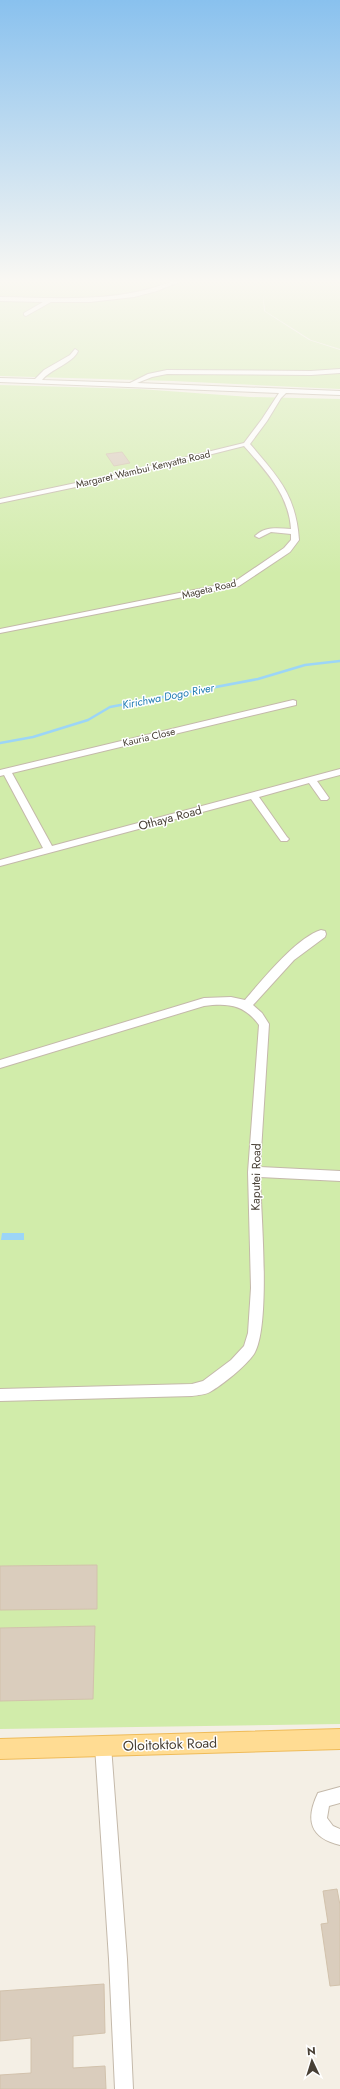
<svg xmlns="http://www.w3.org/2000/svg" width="340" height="2089" viewBox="0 0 340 2089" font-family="Jost,sans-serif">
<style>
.green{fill:#d1ecaa}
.water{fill:#9cd5f7}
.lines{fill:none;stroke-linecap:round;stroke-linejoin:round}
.stream{stroke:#9cd5f7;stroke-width:2.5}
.building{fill:#dacdbd;stroke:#d2c2ac}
.minor-casing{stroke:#c4b9aa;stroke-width:2}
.major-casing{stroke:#efbb59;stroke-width:2}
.minor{fill:#fff;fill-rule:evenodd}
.major{fill:#ffdc93;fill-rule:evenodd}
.labels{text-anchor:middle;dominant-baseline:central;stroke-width:3;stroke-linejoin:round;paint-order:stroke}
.far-street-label{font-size:10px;fill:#473f34;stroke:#fff}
.far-water-label{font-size:11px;font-style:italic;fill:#227db4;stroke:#fff}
.street-label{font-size:12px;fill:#473f34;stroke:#fff}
.near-street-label{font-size:14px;fill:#473f34;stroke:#fff}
</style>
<rect width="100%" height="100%" fill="#f4efe5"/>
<g class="green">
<path d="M0,282H340V349L311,340L265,311L263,294L264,311L309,340L340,350V389L173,381L0,376Z"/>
<path d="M0,385L140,389L250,397L340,399V1724L0,1729Z"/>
</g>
<path class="water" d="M2,1233H24V1240H1Z"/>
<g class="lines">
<path class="stream" d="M0,743L33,737L88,720L110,707L258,679L305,665L340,661"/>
</g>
<g class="building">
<path d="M122,452L130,463L114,466L106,454Z"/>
<path d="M97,1565V1609L0,1610V1566Z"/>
<path d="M95,1626L93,1699L0,1701V1628Z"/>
<path d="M337,1889L340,1905V1985L330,1986L321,1924L328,1923L323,1891Z"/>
<path d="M104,1984L105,2033L73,2036V2068L105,2066L106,2089H0V2075L31,2073V2038L0,2041V1991Z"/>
</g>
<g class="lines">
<g class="minor-casing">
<g id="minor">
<path d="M171,282H179L157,291L134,297L90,302H51L26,316L24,315V313L43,302L0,301V297C58,298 116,303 171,282Z"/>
<path d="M75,349L78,351C73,363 51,369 42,380L130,383L148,374L167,370L311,371L340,369V373L311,375L167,374L152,377L137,383L340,391V395L286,393L281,398L267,421L250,444C278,477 296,495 299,540L290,552L239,586L0,633V629L234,582L284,548L291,540V534L271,532L259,538L255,536C265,526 278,528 291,529C289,495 266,471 244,446L109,480L0,503V499L109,476L244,443L262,419L279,393L0,382V378L35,379L44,370L70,355Z"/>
<path d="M293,700L296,701V705L12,773L52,846L340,769V775L317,781L329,798L327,800H321L309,783L259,797L287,837L289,839L287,841H281L251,799L0,866V860L43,848L4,775L0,776V770Z"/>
<path d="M321,930L325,931L326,934L325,937L294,960L253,1005L262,1013L269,1024L260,1167L340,1171V1181L260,1177C261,1214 271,1326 254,1354C246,1366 222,1385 210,1392C205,1395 198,1395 192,1396L0,1401V1389L192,1384L203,1381L231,1360L244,1346L248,1333L251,1288L248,1172L259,1025C244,1004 227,1003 204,1006L0,1068V1060L204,998L231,997L245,1000C262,980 296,938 321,930Z"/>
<path d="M103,1738L109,1740L111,1746L127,1959L133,2089H115L109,1959L95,1746L97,1740Z"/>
<path d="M340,1787V1803L329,1806L327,1818L333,1826L340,1829V1845C310,1838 305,1820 318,1793Z"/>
</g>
</g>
<g class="major-casing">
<path id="major" d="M340,1729V1749L0,1759V1739Z"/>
</g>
<use href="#minor" class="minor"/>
<use href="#major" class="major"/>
</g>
<linearGradient id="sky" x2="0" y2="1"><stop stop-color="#89c1ee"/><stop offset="0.49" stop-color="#faf8f3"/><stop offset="1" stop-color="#faf8f3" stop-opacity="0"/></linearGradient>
<rect width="340" height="574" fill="url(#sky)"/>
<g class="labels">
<g class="far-street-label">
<text transform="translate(143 469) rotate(-13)">Margaret Wambui Kenyatta Road</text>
<text transform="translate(209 589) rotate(-13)">Mageta Road</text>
<text transform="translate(149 737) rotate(-13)">Kauria Close</text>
</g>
<g class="far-water-label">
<text transform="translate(168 696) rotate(-11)">Kirichwa Dogo River</text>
</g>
<g class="street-label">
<text transform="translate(170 818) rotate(-15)">Othaya Road</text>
<text transform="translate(256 1177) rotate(-89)">Kaputei Road</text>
</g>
<g class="near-street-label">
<text transform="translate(170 1744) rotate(-2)">Oloitoktok Road</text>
</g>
</g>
<g transform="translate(312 2061) rotate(356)" stroke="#ffffff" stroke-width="3" paint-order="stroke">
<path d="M0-3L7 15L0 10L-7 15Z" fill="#473f34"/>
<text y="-6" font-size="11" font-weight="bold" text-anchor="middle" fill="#473f34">N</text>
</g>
</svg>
